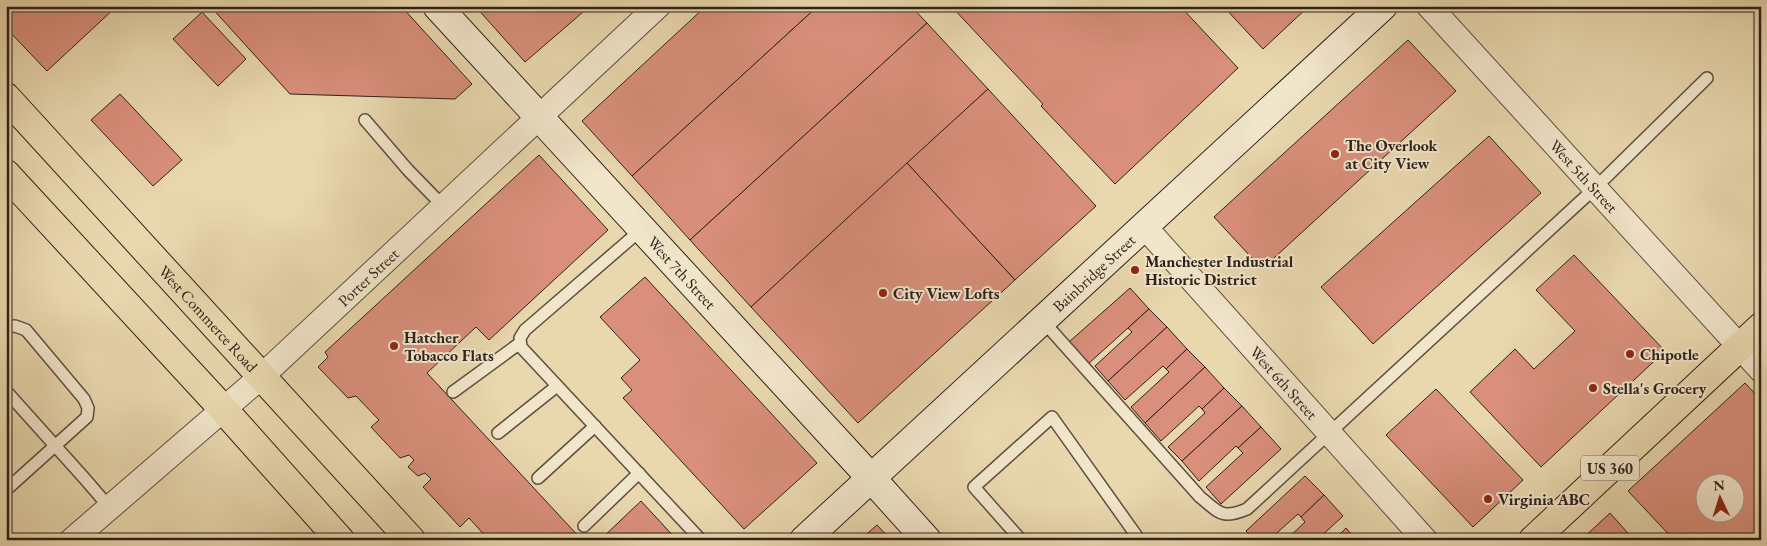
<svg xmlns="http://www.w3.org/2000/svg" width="1767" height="546" viewBox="0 0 1767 546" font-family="'EB Garamond',serif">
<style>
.building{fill:#d98f7b;stroke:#2f211b;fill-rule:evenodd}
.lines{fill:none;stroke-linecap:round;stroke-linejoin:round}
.lane-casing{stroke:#5e4e40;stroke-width:14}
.street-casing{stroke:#5e4e40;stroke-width:26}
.secondary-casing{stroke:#2f211b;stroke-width:30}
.primary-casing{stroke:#2f211b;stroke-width:30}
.lane{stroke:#f1e5ca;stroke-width:11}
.street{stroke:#f1e5ca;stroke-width:24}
.secondary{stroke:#f1e5ca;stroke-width:28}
.primary{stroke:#e9d7ae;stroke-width:28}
.poi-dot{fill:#8f2418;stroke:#f1e5ca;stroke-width:2}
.labels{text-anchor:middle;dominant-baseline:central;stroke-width:4;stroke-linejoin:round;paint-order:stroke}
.shield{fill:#f1e5ca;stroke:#695c50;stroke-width:1}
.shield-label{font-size:15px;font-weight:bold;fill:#2f211b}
.poi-label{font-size:16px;font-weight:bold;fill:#2f211b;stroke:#f1e5ca;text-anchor:start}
.street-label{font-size:16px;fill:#2f211b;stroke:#f1e5ca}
</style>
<rect width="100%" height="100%" fill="#e9d7ae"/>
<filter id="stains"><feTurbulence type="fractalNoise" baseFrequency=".004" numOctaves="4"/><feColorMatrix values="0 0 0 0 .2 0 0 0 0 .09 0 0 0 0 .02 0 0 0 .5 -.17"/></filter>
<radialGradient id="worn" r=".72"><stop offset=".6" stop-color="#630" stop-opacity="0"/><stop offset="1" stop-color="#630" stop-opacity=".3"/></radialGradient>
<g class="building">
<path d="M6,6H115L116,7L47,71L6,28Z"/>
<path d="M210,6H401L472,84L455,99L290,94Z"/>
<path d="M475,6H590L525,62Z"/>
<path d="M706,6H818L632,176L582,121Z"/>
<path d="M818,6H911L927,23L690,240L632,176Z"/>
<path d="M951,6H1180L1238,68L1115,184L1041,106L1043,104Z"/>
<path d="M1223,6H1309L1263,49Z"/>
<path d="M202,12L246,59L218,86L173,39Z"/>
<path d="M927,23L988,89L751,307L690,240Z"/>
<path d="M1408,40L1456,91L1262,269L1214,217Z"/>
<path d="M988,89L1096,206L1015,280L907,163Z"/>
<path d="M120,94L182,160L153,186L91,120Z"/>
<path d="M1489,136L1541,193L1373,344L1321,287Z"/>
<path d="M539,155L608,230L489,340L476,327L427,373L582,540H489L469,518L460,527L423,487L431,479L425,473L418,476L408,467L414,460L409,455L400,458L371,427L379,420L356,396L348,398L318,367L328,357L325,352Z"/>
<path d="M907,163L1015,280L858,423L751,307Z"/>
<path d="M1574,255L1665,351L1541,467L1470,392L1515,349L1534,369L1575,331L1536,290Z"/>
<path d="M645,277L817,463L744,529L623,398L632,390L621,378L640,360L600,317Z"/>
<path d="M1130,288L1149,309L1088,364L1069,342Z"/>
<path d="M1149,309L1167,327L1108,381L1095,366L1132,332L1128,328Z"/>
<path d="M1167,327L1187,349L1166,369L1163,366L1125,400L1108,381Z"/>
<path d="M1187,349L1205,367L1145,423L1131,407L1169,372L1166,369Z"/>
<path d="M1205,367L1224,388L1202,409L1199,406L1161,441L1145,423Z"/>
<path d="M1745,383L1761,400V540H1674L1628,491ZM1704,484H1734V514H1704Z"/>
<path d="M1224,388L1242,406L1182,461L1168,447L1205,413L1202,409Z"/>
<path d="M1436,389L1523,480L1473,527L1386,435Z"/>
<path d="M1242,406L1261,427L1238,448L1236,446L1199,481L1182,461Z"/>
<path d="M1261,427L1281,449L1221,504L1206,487L1243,453L1238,448Z"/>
<path d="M1305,476L1324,495L1301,517L1298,514L1269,540H1255L1246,531Z"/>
<path d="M1324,495L1343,516L1317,540H1286L1305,522L1301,517Z"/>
<path d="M641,501L677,540H600Z"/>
<path d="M1610,513L1634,540H1581Z"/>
<path d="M877,525L891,540H860Z"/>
<path d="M1346,528L1356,540H1334Z"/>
</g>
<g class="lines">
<g class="lane-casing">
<g id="lane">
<path d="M365,120L408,170L444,207"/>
<path d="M642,229L525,330L520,338L521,347L701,540"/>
<path d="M1042,320L1200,497C1219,512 1221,520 1247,509L1595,188L1707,78"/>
<path d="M6,327L15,326L26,330L84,399L88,408L87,417L6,490"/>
<path d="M6,391L85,479L110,508"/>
<path d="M453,392L520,343"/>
<path d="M498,433L557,386"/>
<path d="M538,478L595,426"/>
<path d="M584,526L639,473"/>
<path d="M1021,540L974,487L1052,417L1136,535L1131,540"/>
</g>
</g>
<g class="street-casing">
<g id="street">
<path id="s1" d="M1429,6L1761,370"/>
<path id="s2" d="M1144,226L1425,540"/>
<path id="s3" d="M72,540L262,376L658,6"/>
</g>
</g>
<g class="secondary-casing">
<g id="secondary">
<path id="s4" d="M437,6L872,479L927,540"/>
<path id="s5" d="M804,540L1383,6"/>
</g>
</g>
<g class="primary-casing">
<g id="primary">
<path id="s6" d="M6,97L411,540"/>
<path d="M6,174L224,410L340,540"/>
<path d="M1533,540L1761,327"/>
</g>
</g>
<use href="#lane" class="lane"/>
<use href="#street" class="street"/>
<use href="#secondary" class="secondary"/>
<use href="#primary" class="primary"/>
</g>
<g class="poi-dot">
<circle cx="1335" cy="154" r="5"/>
<circle cx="1135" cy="270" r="5"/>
<circle cx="883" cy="293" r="5"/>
<circle cx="394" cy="346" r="5"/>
<circle cx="1630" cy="354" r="5"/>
<circle cx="1593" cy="388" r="5"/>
<circle cx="1488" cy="499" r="5"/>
</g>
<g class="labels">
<rect class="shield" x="1581" y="455.5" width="58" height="25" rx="4"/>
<g class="shield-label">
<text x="1610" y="468">US 360</text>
</g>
<g class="poi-label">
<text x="1345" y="145">The Overlook<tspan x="1345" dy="18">at City View</tspan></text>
<text x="1145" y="261">Manchester Industrial<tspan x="1145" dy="18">Historic District</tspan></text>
<text x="893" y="293">City View Lofts</text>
<text x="404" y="337">Hatcher<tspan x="404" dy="18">Tobacco Flats</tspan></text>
<text x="1640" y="354">Chipotle</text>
<text x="1603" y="388">Stella's Grocery</text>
<text x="1498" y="499">Virginia ABC</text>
</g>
<g class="street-label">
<text stroke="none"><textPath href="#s1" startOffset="230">West 5th Street</textPath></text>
<text stroke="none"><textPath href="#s4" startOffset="362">West 7th Street</textPath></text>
<text stroke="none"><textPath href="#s5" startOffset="394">Bainbridge Street</textPath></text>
<text stroke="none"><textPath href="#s3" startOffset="396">Porter Street</textPath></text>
<text stroke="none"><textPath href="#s6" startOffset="300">West Commerce Road</textPath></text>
<text stroke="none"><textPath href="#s2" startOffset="210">West 6th Street</textPath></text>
</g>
</g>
<rect width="1767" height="546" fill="none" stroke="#e9d7ae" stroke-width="25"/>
<rect x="8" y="8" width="1752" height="531" fill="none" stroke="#2f211b" stroke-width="2.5"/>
<rect x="12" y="12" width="1742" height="521" fill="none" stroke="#2f211b"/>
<g transform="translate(1720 498) rotate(356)"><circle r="24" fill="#f1e5ca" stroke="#a39784"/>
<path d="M0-4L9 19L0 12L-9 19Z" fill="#8f2418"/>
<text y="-8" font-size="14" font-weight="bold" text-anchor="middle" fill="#2f211b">N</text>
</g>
<rect width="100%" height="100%" filter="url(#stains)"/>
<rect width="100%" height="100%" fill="url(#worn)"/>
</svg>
